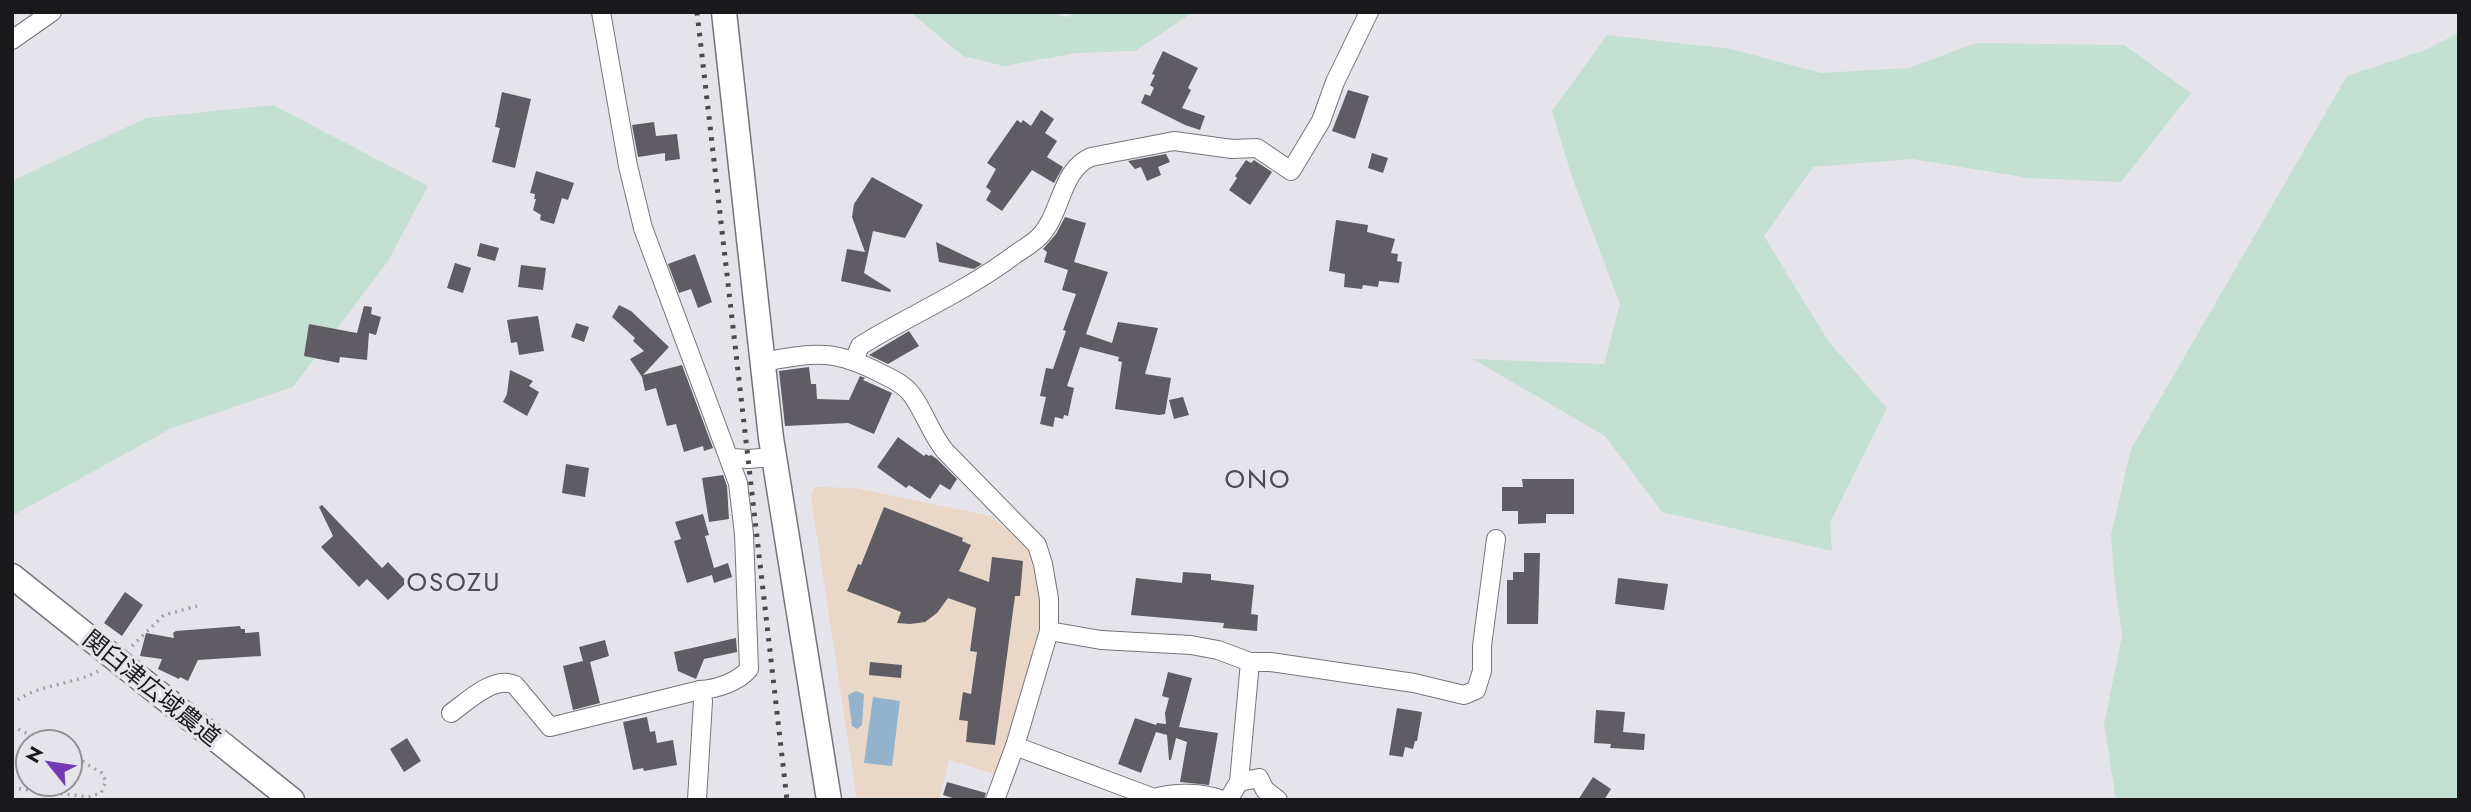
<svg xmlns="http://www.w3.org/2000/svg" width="2471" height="812" viewBox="0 0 2471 812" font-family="Jost,'Noto Sans JP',sans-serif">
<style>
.education{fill:#e9d8c7}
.green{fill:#c4e0d2}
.water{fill:#93b2cc}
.building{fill:#5f5c63}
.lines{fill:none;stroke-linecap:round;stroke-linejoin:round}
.street-casing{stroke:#76747b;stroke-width:20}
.secondary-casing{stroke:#76747b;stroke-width:27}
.path{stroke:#a4a2a8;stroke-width:3.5;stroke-dasharray:2 5;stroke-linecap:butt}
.street{stroke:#fff;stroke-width:18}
.secondary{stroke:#fff;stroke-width:24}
.rail{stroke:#4a494d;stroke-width:5;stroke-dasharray:3.5 7;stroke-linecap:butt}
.labels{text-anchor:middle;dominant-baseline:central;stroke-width:7;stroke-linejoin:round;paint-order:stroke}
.street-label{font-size:24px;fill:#19181b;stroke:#e6e4eb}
.neighbourhood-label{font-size:26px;letter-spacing:2px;fill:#4d4b52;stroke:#e6e4eb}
</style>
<rect width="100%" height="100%" fill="#e6e4eb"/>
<path class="education" d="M815,487L855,488L991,516L1034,554L1041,590L1040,647L998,775L949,760L939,800H857L811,497Z"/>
<g class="green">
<path d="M910,12H1049L1068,17L1075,12H1193L1135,51L1077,53L1004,66L963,56Z"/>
<path d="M2459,33V800H2116L2104,724L2122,636L2115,585L2111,535L2131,449L2347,76L2425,50Z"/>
<path d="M1607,35L1731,49L1821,73L1909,68L1976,43L2124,45L2191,93L2121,182L2029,178L1912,159L1813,167L1764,236L1828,341L1887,408L1830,523L1832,551L1662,512L1605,436L1473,359L1604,364L1620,304L1572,177L1552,111Z"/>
<path d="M273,105L428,186L388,261L293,387L172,428L12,516V181L146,118Z"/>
</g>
<g class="water">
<path d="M856,691L864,694L862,725L857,729L852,726L848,695Z"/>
<path d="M873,697L900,701L892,766L864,763Z"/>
</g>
<g class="building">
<path d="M1163,51L1198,68L1188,88L1191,90L1182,108L1205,116L1200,130L1185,125L1141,103L1145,94L1150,96L1154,88L1150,85L1155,75L1152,74Z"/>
<path d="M1348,90L1369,96L1355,139L1332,131Z"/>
<path d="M502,92L531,99L515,168L492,162L500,128L495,127Z"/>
<path d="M1041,110L1054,119L1045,133L1057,141L1047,157L1063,167L1054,183L1032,170L1002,211L986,200L991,191L986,187L996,169L987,163L1017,120L1021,123L1023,120L1031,126Z"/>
<path d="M654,122L656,136L677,134L680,159L665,161V153L638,157L632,125Z"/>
<path d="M1372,153L1388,158L1383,173L1368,168Z"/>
<path d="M1166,154L1170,162L1158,167L1161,175L1147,181L1141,167L1135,169L1128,161Z"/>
<path d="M1246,160L1251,163L1254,160L1272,172L1250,205L1229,190L1237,178L1235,176Z"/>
<path d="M536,171L574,183L568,200L562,198L554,224L540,220L541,215L533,210L536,199H534L535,194L530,193Z"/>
<path d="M872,177L923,205L905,238L873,231L864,273L891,290L890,292L841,281L847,249L865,252L852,217L854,204Z"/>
<path d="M1065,217L1086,223L1074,262L1108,272L1086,334L1112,343L1118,322L1158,328L1145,374L1171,378L1165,414L1159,415L1115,409L1122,362L1118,361L1119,357L1080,347L1067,386L1074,388L1068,416L1064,415L1063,419L1055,417L1053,427L1040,424L1046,397L1040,396L1046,368L1053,369L1066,331L1063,330L1076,294L1062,290L1068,270L1044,262L1047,252L1043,249L1056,234Z"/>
<path d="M1336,220L1368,225L1367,232L1395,239L1391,253L1398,254L1397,261L1402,262L1399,283L1379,281L1378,287L1363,285L1362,289L1344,287L1345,274L1329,271Z"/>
<path d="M936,242L982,264L974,269L939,262Z"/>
<path d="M480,243L499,248L495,261L477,256Z"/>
<path d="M695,254L712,302L698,308L691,289L679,293L668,264Z"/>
<path d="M455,263L471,268L463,293L447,288Z"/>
<path d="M521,265L546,268L543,290L518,287Z"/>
<path d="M619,305L631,311L669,347L643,375L682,365L713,448L704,451L703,446L684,452L676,424L667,426L656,388L645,391L642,377L630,359L644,351L633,341L635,338L612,317Z"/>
<path d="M364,306L372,307L371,314L381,317L376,335L369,333L367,360L340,357L339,363L304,356L309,324L357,333Z"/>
<path d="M538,316L544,351L519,355L517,342L511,343L507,320Z"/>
<path d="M576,323L589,327L584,342L571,337Z"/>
<path d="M909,331L919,346L888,364L869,355Z"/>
<path d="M809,367L811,384H816L817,399L849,400L860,376L865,378L863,380L892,393L874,434L848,423L785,426L779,371Z"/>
<path d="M510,370L533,381L529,386L539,392L527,416L503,402L507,394Z"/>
<path d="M1183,397L1189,415L1174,419L1169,400Z"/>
<path d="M898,437L924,456L926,454L929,456L931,455L937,459L957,479L950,490L940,484L930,499L909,485L906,488L877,467Z"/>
<path d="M566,464L589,468L585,497L562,493Z"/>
<path d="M723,475L727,486L729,519L709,522L702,478Z"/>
<path d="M1522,479H1574V514H1546V523L1518,524V511H1502V487H1523Z"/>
<path d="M322,505L382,568L388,562L407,582L388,600L367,579L359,587L321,547L333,536L319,507Z"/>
<path d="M884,507L963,538L962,541L971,545L959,571L989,582L992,557L1023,561L1020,596H1015L995,745L966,742L968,721L959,720L963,692L971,694L977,652L970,651L976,608L948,598L937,613L925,622L910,624L897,623L901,612L847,591L858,564L861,565Z"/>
<path d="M703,514L709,535L705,536L714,568L728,563L732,577L714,583L712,575L687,583L674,541L681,539L675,522Z"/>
<path d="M1524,553H1540L1538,624H1507V580H1513V572H1524Z"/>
<path d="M1183,572L1211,574V580L1254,585L1251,614L1258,615L1257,631L1223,628L1224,623L1131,615L1136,578L1182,583Z"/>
<path d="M1618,578L1668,584L1664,610L1615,604Z"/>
<path d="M125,592L143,605L122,636L104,623Z"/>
<path d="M240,626L241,629H245V633L259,632L261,656L198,660L188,681L180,677L179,679L158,669L162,659L140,656L146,633L174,638L173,633L176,631Z"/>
<path d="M736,638L737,652L704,659L696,679L678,671L674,652Z"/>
<path d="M605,640L609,656L590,662L600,703L573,710L563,666L583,661L579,647Z"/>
<path d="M870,662L902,665L901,678L869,675Z"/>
<path d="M1168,672L1192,678L1179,727L1218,733L1209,785L1180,782L1187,742L1176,738L1171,760H1169L1167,735L1156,732L1141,773L1118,764L1135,718L1156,725L1157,723L1166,724L1165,713L1169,698L1162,696Z"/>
<path d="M1397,708L1422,712L1417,741H1415L1413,749L1405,747L1403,757L1389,755Z"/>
<path d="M1596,710L1625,712L1623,732L1645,734L1644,750L1610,748L1611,744L1594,743Z"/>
<path d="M647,717L650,732L655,731L657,743L673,740L677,765L644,771L643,768L633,770L623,722Z"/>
<path d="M407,738L421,761L404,772L390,749Z"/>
<path d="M1593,777L1611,789L1604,800H1578Z"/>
<path d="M947,782L986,793L984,800H959L943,795Z"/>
</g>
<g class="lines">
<g class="street-casing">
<g id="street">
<path d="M12,40L52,12"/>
<path d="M854,360L860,346L873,338C920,311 970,288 1013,256C1021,250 1032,244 1039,237C1062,214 1060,170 1091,157L1174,141L1232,149L1257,148L1291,171L1321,121L1335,82L1369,12"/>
<path d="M762,362C815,353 832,348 882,374C893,379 905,385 912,395C925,413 931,434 945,451L1037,545L1043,564L1049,599V631L1015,746L995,800"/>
<path d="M731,458L748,459L774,457"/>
<path d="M1049,631L1101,640L1191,645L1218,650L1250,662H1270L1414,683L1464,695L1476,690L1482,671V646L1496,539"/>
<path d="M451,713C468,701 494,675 515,685L550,727L700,690C717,689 738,682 749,669L744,534L738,483L643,228L628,166L601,12"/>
<path d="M1015,746L1154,798C1173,792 1203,792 1222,800"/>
<path d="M1239,782L1259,778L1265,790L1278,800"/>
<path d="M697,800L703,701L700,690"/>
<path d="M1228,800L1239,782L1250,662"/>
</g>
</g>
<g class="secondary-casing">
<g id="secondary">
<path d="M724,12L771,438L829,800"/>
<path d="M12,576L292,800"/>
</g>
</g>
<g class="path">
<path d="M132,646L164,615L197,606"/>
<path d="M12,704C38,683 71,686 98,671"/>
<path d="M12,726L44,742"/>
<path d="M12,788L89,797L101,793L106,781L102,773L70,754"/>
</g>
<use href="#street" class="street"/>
<use href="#secondary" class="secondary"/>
<path class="rail" d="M697,12L787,800"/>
</g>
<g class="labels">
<g class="street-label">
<text transform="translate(152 688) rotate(39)">関臼津広域農道</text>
</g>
<g class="neighbourhood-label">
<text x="1258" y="479">ONO</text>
<text x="454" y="582">OSOZU</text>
</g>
</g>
<rect width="2471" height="812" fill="none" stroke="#19181b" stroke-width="28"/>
<g transform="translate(49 763) rotate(300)"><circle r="33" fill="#e6e4eb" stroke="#949298" stroke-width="2"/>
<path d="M0-5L12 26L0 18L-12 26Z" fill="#733ab1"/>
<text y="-10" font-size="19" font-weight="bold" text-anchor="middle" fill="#19181b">N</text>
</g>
</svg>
